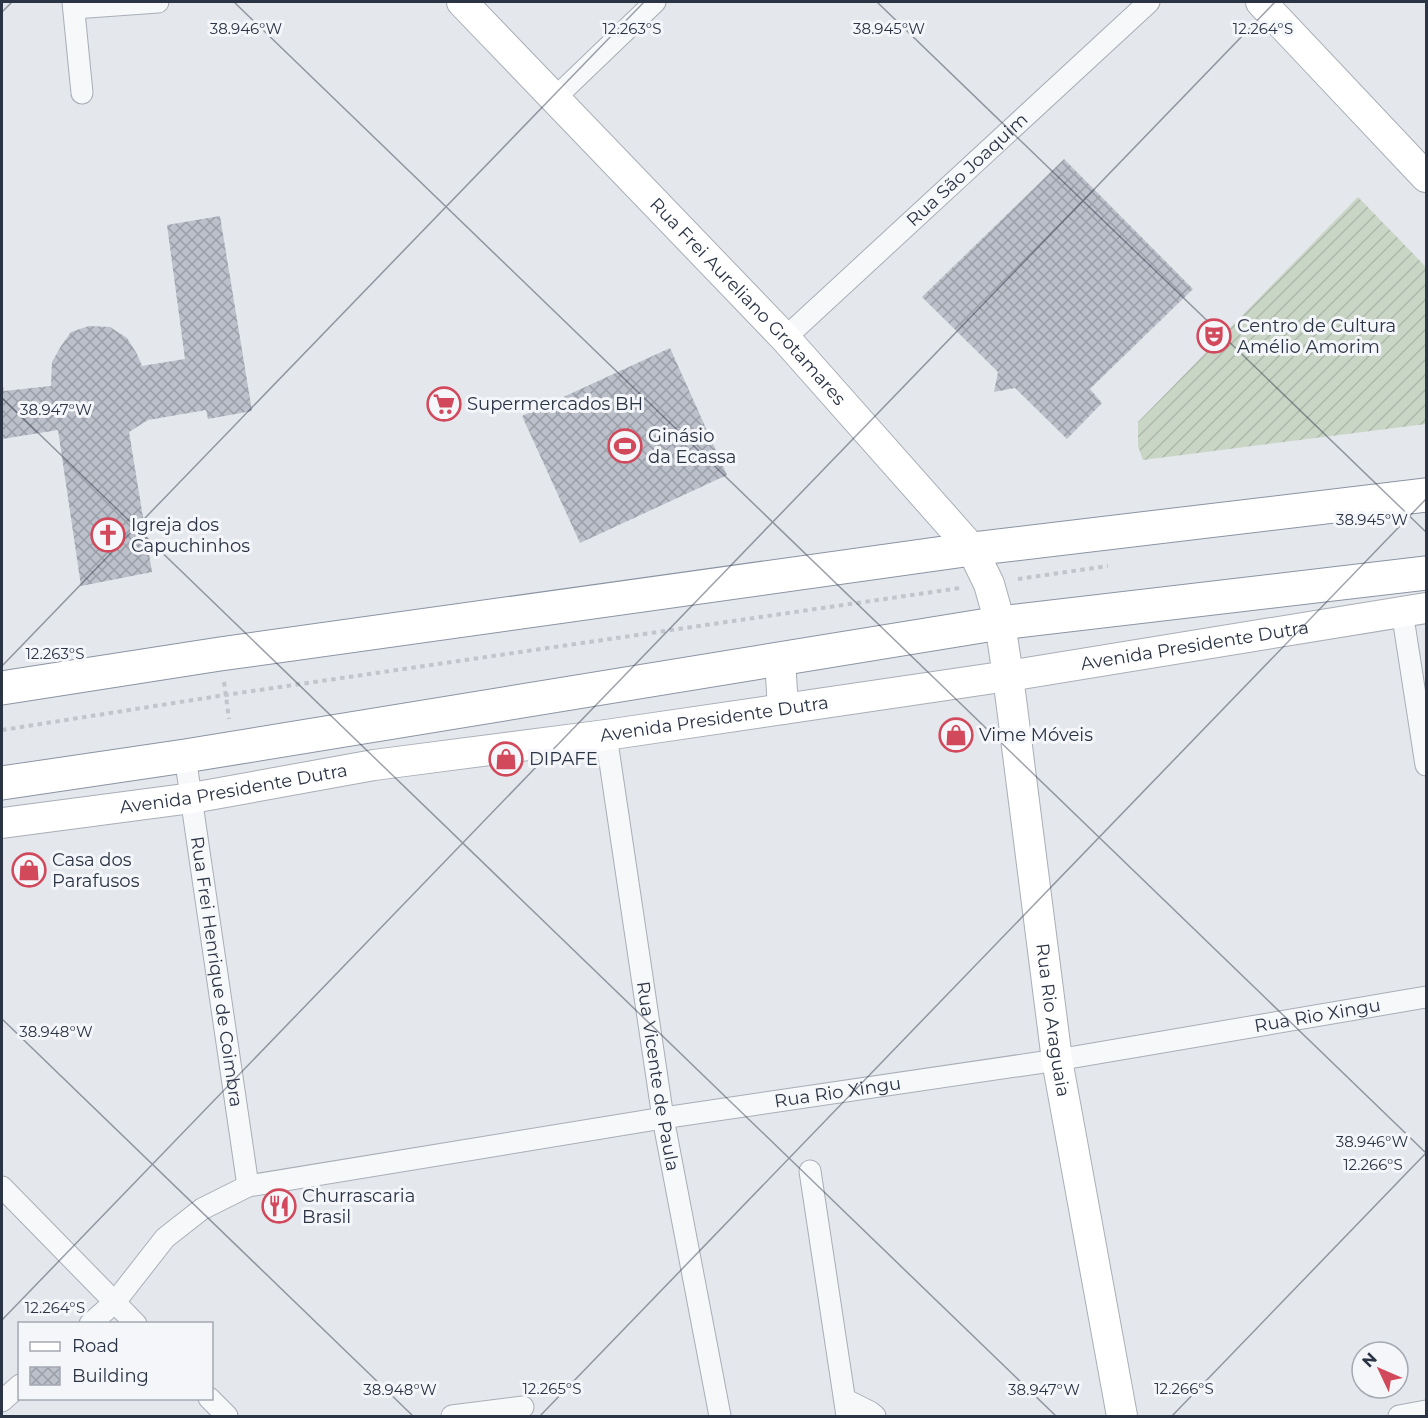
<svg xmlns="http://www.w3.org/2000/svg" width="1428" height="1418" viewBox="0 0 1428 1418" font-family="Montserrat,sans-serif">
<style>
.garden{fill:url(#garden-furrows)}
.building{fill:url(#building-cross-hatch)}
.lines{fill:none;stroke-linecap:round;stroke-linejoin:round}
.street-casing{stroke:#a9aeb7;stroke-width:23}
.secondary-casing{stroke:#a9aeb7;stroke-width:32}
.highway-casing{stroke:#8b94a3;stroke-width:35}
.path{stroke:#c2c5cb;stroke-width:4;stroke-dasharray:4.5 4.5;stroke-linecap:butt}
.street{stroke:#f7f8fa;stroke-width:21}
.secondary{stroke:#fff;stroke-width:30}
.highway{stroke:#fff;stroke-width:33}
.ticks{fill:none;stroke:#2b3445;stroke-width:1.5;stroke-opacity:0.45}
.labels{text-anchor:middle;dominant-baseline:central;stroke-width:6;stroke-linejoin:round;paint-order:stroke}
.street-label{font-size:18px;fill:#2b3445;stroke:#f4f6f9}
.poi-label{font-size:18px;fill:#2b3445;stroke:#f4f6f9;text-anchor:start}
.ticks-label{font-size:15px;text-anchor:middle;fill:#2b3445;stroke:#f4f6f9;stroke-width:6;stroke-linejoin:round;paint-order:stroke}
</style>
<defs>
<pattern id="garden-furrows" width="10" height="10" patternUnits="userSpaceOnUse" patternTransform="scale(1.5)"><rect width="10" height="10" fill="#c9d6c5"/><path d="M-1 1l2-2M0 10L10 0M9 11l2-2" fill="none" stroke="#adb8ab"/></pattern>
<pattern id="building-cross-hatch" width="8" height="8" patternUnits="userSpaceOnUse" patternTransform="scale(1.5)"><rect width="8" height="8" fill="#bbc0ca"/><path d="M0 0l8 8M0 8l8-8" fill="none" stroke="#989da6"/></pattern>
</defs>
<rect width="100%" height="100%" fill="#e4e7ec"/>
<path class="garden" d="M1358,197L1426,267V424L1143,460L1138,446V422Z"/>
<g class="building">
<path d="M1064,159L1193,289L1090,389L1102,403L1067,439L1015,388L994,392L998,372L922,297Z"/>
<path d="M220,216L252,411L208,419L206,410L148,420L129,432L152,572L81,586L58,430L2,439V382L4,391L51,386L52,362L61,346L71,332L89,326L110,327L127,338L137,354L142,366L185,359L167,225Z"/>
<path d="M670,348L727,475L580,543L522,416Z"/>
</g>
<g class="lines">
<g class="street-casing">
<g id="street">
<path d="M73,2L82,93"/>
<path d="M74,8L158,2"/>
<path d="M555,98L655,2"/>
<path id="s1" d="M785,338L1149,2"/>
<path d="M1402,611L1426,765"/>
<path id="s2" d="M606,735L663,1118L720,1416"/>
<path id="s3" d="M185,756L248,1186"/>
<path d="M810,1171L847,1416"/>
<path d="M2,1187L136,1324"/>
<path id="s4" d="M90,1324L115,1302L165,1238L202,1209L248,1186L663,1118L1057,1060L1426,997"/>
<path d="M209,1398L227,1416"/>
<path d="M846,1400L870,1412L875,1416"/>
<path d="M2,1401L20,1385"/>
<path d="M452,1416L523,1407"/>
<path d="M1399,1416L1426,1411"/>
</g>
</g>
<g class="secondary-casing">
<g id="secondary">
<path id="s5" d="M462,2L785,338L972,549L989,584L1000,623L1008,676L1057,1060L1122,1416"/>
<path d="M1261,2L1426,177"/>
<path d="M780,659L783,709"/>
<path id="s6" d="M2,823L192,798L374,765L606,735L1008,676L1426,608"/>
</g>
</g>
<g class="highway-casing">
<g id="highway">
<path d="M2,688L220,654L972,549L1426,495"/>
<path d="M2,783L185,756L1000,623L1426,573"/>
</g>
</g>
<g class="path">
<path d="M1018,579L1108,566"/>
<path d="M224,682L229,719"/>
<path d="M2,730L225,695L960,588"/>
</g>
<use href="#street" class="street"/>
<use href="#secondary" class="secondary"/>
<use href="#highway" class="highway"/>
</g>
<path class="ticks" d="M234,2L1426,1153M877,2L1426,532M2,12L12,2M2,398L1056,1416M2,666L644,2M2,1019L413,1416M2,1320L1275,2M540,1416L1426,499M1172,1416L1426,1153"/>
<defs>
<g id="theatre-ring" transform="scale(1.725)"><circle r="9.5" fill="#f4f6f9" stroke="#d1495b" stroke-width="1.5"/><path d="M-5-5.5Q0-4 5-5.5V0Q5 5 0 6Q-5 5-5 0ZM-3.3-2.5H-1v1.5H-3.3ZM1-2.5H3.3v1.5H1ZM-2.8 1Q0 5.5 2.8 1Z" fill="#d1495b"/></g>
<g id="supermarket-ring" transform="scale(1.725)"><circle r="9.5" fill="#f4f6f9" stroke="#d1495b" stroke-width="1.5"/><path d="M-6-5.5h2.5l.6 2H6L4.5 2H-2.5L-4.4-4H-6ZM-1.5 3.2a1.3 1.3 0 1 0 .1 0ZM3 3.2a1.3 1.3 0 1 0 .1 0Z" fill="#d1495b"/></g>
<g id="stadium-ring" transform="scale(1.725)"><circle r="9.5" fill="#f4f6f9" stroke="#d1495b" stroke-width="1.5"/><path d="M0-5a6.5 5 0 1 0 0 10a6.5 5 0 1 0 0-10ZM-3.5-1.8h7v3.6h-7Z" fill="#d1495b"/></g>
<g id="church-ring" transform="scale(1.725)"><circle r="9.5" fill="#f4f6f9" stroke="#d1495b" stroke-width="1.5"/><path d="M-1.2-6h2.4v3.5h3.3v2.4h-3.3V6h-2.4V-.1h-3.3v-2.4h3.3Z" fill="#d1495b"/></g>
<g id="shop-ring" transform="scale(1.725)"><circle r="9.5" fill="#f4f6f9" stroke="#d1495b" stroke-width="1.5"/><path d="M-5-2.5h2.3a2.7 3.5 0 0 1 5.4 0H5L5.5 6h-11ZM-1.5-2.5h3a1.5 2.3 0 0 0-3 0Z" fill="#d1495b"/></g>
<g id="restaurant-ring" transform="scale(1.725)"><circle r="9.5" fill="#f4f6f9" stroke="#d1495b" stroke-width="1.5"/><path d="M-5-6h1v4h1v-4h1v4h1v-4h1v5L-1.5 .5V6h-2V.5L-5-1ZM5-6V6H3V1.5H1.5Q1.5-4 5-6Z" fill="#d1495b"/></g>
</defs>
<g fill-rule="evenodd">
<use href="#theatre-ring" x="1214" y="336"/>
<use href="#supermarket-ring" x="444" y="404"/>
<use href="#stadium-ring" x="625" y="446"/>
<use href="#church-ring" x="108" y="535"/>
<use href="#shop-ring" x="956" y="735"/>
<use href="#shop-ring" x="506" y="759"/>
<use href="#shop-ring" x="29" y="870"/>
<use href="#restaurant-ring" x="279" y="1206"/>
</g>
<g class="labels">
<g class="street-label">
<text stroke="none"><textPath href="#s1" startOffset="248">Rua São Joaquim</textPath></text>
<text stroke="none"><textPath href="#s5" startOffset="414">Rua Frei Aureliano Grotamares</textPath></text>
<text stroke="none"><textPath href="#s6" startOffset="1206">Avenida Presidente Dutra</textPath></text>
<text stroke="none"><textPath href="#s6" startOffset="720">Avenida Presidente Dutra</textPath></text>
<text stroke="none"><textPath href="#s6" startOffset="234">Avenida Presidente Dutra</textPath></text>
<text stroke="none"><textPath href="#s3" startOffset="218">Rua Frei Henrique de Coimbra</textPath></text>
<text stroke="none"><textPath href="#s4" startOffset="1296">Rua Rio Xingu</textPath></text>
<text stroke="none"><textPath href="#s5" startOffset="1228">Rua Rio Araguaia</textPath></text>
<text stroke="none"><textPath href="#s2" startOffset="345">Rua Vicente de Paula</textPath></text>
<text stroke="none"><textPath href="#s4" startOffset="810">Rua Rio Xingu</textPath></text>
</g>
<g class="poi-label">
<text x="1237" y="326">Centro de Cultura<tspan x="1237" dy="21">Amélio Amorim</tspan></text>
<text x="467" y="404">Supermercados BH</text>
<text x="648" y="436">Ginásio<tspan x="648" dy="21">da Ecassa</tspan></text>
<text x="131" y="525">Igreja dos<tspan x="131" dy="21">Capuchinhos</tspan></text>
<text x="979" y="735">Vime Móveis</text>
<text x="529" y="759">DIPAFE</text>
<text x="52" y="860">Casa dos<tspan x="52" dy="21">Parafusos</tspan></text>
<text x="302" y="1196">Churrascaria<tspan x="302" dy="21">Brasil</tspan></text>
</g>
</g>
<g class="ticks-label">
<text x="246" y="34">38.946°W</text>
<text x="889" y="34">38.945°W</text>
<text x="632" y="34">12.263°S</text>
<text x="1263" y="34">12.264°S</text>
<text x="56" y="415">38.947°W</text>
<text x="1372" y="525">38.945°W</text>
<text x="55" y="659">12.263°S</text>
<text x="56" y="1037">38.948°W</text>
<text x="1372" y="1147">38.946°W</text>
<text x="1373" y="1170">12.266°S</text>
<text x="55" y="1313">12.264°S</text>
<text x="552" y="1394">12.265°S</text>
<text x="1184" y="1394">12.266°S</text>
<text x="400" y="1395">38.948°W</text>
<text x="1044" y="1395">38.947°W</text>
</g>
<rect width="1428" height="1418" fill="none" stroke="#2b3445" stroke-width="6"/>
<rect x="18" y="1322" width="195" height="78" fill="#f4f6f9" stroke="#a4a8b1" stroke-width="1.5"/>
<rect x="30" y="1342" width="30" height="9" fill="#ffffff" stroke="#a4a8b1" stroke-width="1.5"/>
<text x="72" y="1352" font-size="18" fill="#2b3445">Road</text>
<rect x="30" y="1367" width="30" height="18" fill="url(#building-cross-hatch)" stroke="#a4a8b1" stroke-width="1.5"/>
<text x="72" y="1382" font-size="18" fill="#2b3445">Building</text>
<g transform="translate(1380 1370) rotate(314)"><circle r="28" fill="#f4f6f9" stroke="#a4a8b1" stroke-width="1.5"/>
<path d="M0-4.5L10 22L0 15L-10 22Z" fill="#d1495b"/>
<text y="-9" font-size="16" font-weight="bold" text-anchor="middle" fill="#2b3445">N</text>
</g>
</svg>
